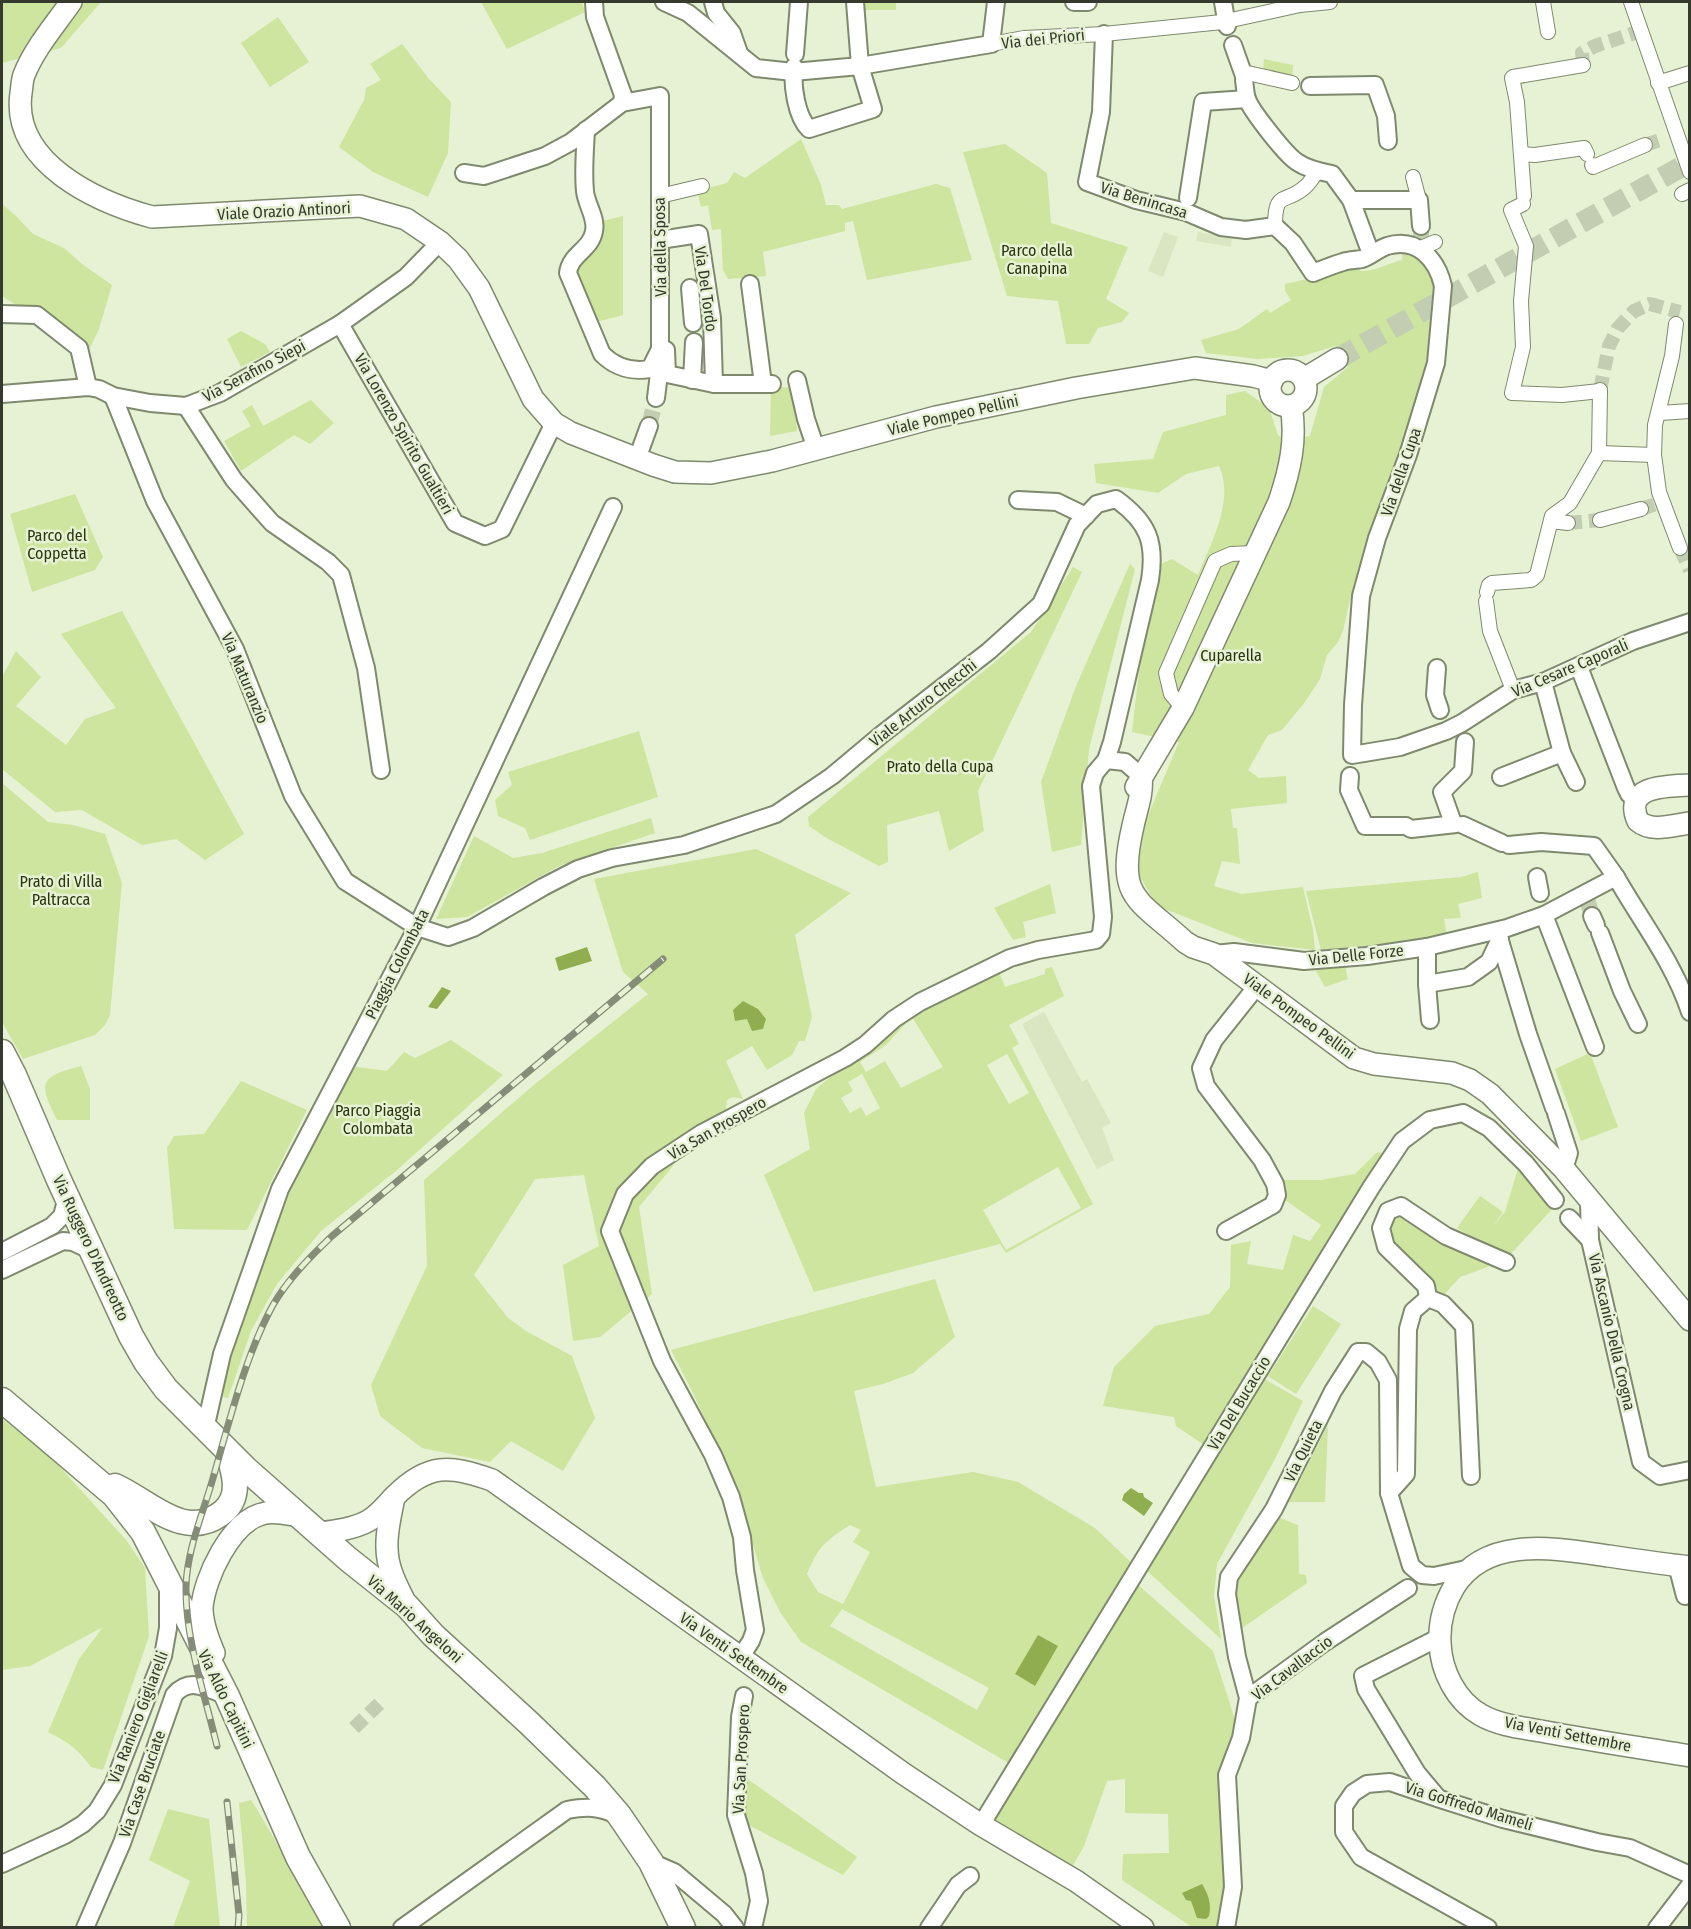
<svg xmlns="http://www.w3.org/2000/svg" width="1691" height="1929" viewBox="0 0 1691 1929" font-family="'Fira Sans Condensed',sans-serif">
<style>
.built{fill:#d9e6c1}
.green{fill:#cde59e;fill-rule:evenodd}
.water{fill:#90ae4f}
.lines{fill:none;stroke-linecap:round;stroke-linejoin:round}
.pedestrian-tunnel{stroke:#c3cdb2;stroke-width:14;stroke-dasharray:14 7;stroke-linecap:butt}
.minor-tunnel{stroke:#c3cdb2;stroke-width:16;stroke-dasharray:16 8;stroke-linecap:butt}
.tertiary-tunnel{stroke:#c3cdb2;stroke-width:21;stroke-dasharray:21 10;stroke-linecap:butt}
.pedestrian-casing{stroke:#7f896d;stroke-width:16}
.minor-casing{stroke:#7f896d;stroke-width:20}
.tertiary-casing{stroke:#7f896d;stroke-width:24}
.secondary-casing{stroke:#7f896d;stroke-width:27}
.pedestrian{stroke:#fff;stroke-width:14}
.minor{stroke:#fff;stroke-width:16}
.tertiary{stroke:#fff;stroke-width:21}
.secondary{stroke:#fff;stroke-width:24}
.rail-casing{stroke:#858d78;stroke-width:7}
.rail{stroke:#e6f2d3;stroke-width:4.5;stroke-dasharray:14;stroke-linecap:butt}
.labels{text-anchor:middle;dominant-baseline:central;stroke-width:5;stroke-linejoin:round;paint-order:stroke}
.street-label{font-size:16px;fill:#363a2e;stroke:#e6f2d3}
.park-label{font-size:16px;fill:#2a360e;stroke:#e6f2d3}
</style>
<rect width="100%" height="100%" fill="#e6f2d3"/>
<g class="built">
<path d="M1164,232L1178,237L1163,277L1148,271Z"/>
<path d="M1198,232L1232,238L1231,247L1196,241Z"/>
<path d="M1044,1012L1082,1082L1087,1079L1111,1123L1102,1128L1114,1160L1097,1169L1022,1024Z"/>
</g>
<g class="green">
<path d="M2,2H101L61,48L2,63Z"/>
<path d="M481,2H582L585,12L507,49Z"/>
<path d="M861,2H896V10H859Z"/>
<path d="M278,17L309,62L270,87L241,43Z"/>
<path d="M402,44L429,79L451,102L448,153L428,197L373,172L339,147L364,100L366,88L381,80L370,64Z"/>
<path d="M1264,59L1293,65L1292,80L1263,73Z"/>
<path d="M801,139L821,185L826,205H839L842,209L936,184L950,188L972,260L867,280L853,221L845,223V231L763,252L766,276L728,279L723,270L721,229L712,230L708,205L701,207L697,191L727,183L734,172L745,178Z"/>
<path d="M1005,144L1047,173L1051,223L1128,247L1106,299L1129,313L1122,322L1098,328L1089,344H1066L1058,301L1007,296L963,152Z"/>
<path d="M2,204L15,215L33,234L64,248L82,264L112,285L99,329L90,348L50,314L16,305L2,296Z"/>
<path d="M623,216V315L596,322L572,272L599,222Z"/>
<path d="M1402,252L1410,255L1424,263L1435,281L1437,315L1424,386L1351,595L1343,631L1338,642L1327,655L1320,679L1305,702L1282,730L1268,735L1248,770L1259,778L1286,776L1287,803L1231,809L1233,828H1237L1240,864L1222,861L1214,886L1242,894L1303,887L1313,930L1315,950L1252,943L1157,906L1137,872L1139,837L1179,742L1132,732L1139,671L1161,564L1172,559L1198,575C1211,543 1235,500 1219,466L1186,474L1158,493L1096,483L1094,464L1153,459L1163,432L1226,415V395L1245,391L1269,408L1278,435L1285,440L1310,436L1324,387L1348,367L1335,346L1303,356L1258,359L1206,353L1201,340L1239,329L1267,309L1270,313L1291,300L1285,291V284L1358,268L1361,271C1374,272 1389,263 1402,260Z"/>
<path d="M241,331L265,344L270,352L241,367L227,339Z"/>
<path d="M771,386L793,388L797,431L770,436Z"/>
<path d="M311,400L334,423L310,444L294,435L241,471L224,441L251,426L242,411L252,405L263,426Z"/>
<path d="M75,494L103,557L95,570L32,592L10,514Z"/>
<path d="M1130,564L1135,569L1089,749L1081,845L1052,852L1041,782L1076,686Z"/>
<path d="M1073,567L1082,572L978,791L984,831L949,851L939,811L887,825L888,862L879,866L825,837L809,826L808,817L1031,632Z"/>
<path d="M122,611L244,834L205,860L176,839L142,845L82,810L55,812L2,769V677L16,651L41,677L16,706L66,745L85,719L116,708L61,634Z"/>
<path d="M639,731L658,797L530,840L525,828L498,816L495,800L512,785L508,772Z"/>
<path d="M2,783L48,822L73,825L105,834L122,883L110,1015L105,1025L95,1035L23,1059L2,1022Z"/>
<path d="M651,818L655,833L559,866L467,917L436,919L474,836L513,858L542,853Z"/>
<path d="M756,849L851,893L795,935L812,1017L805,1041H799L792,1055L767,1070L752,1046L726,1061L743,1099L733,1097L727,1100L725,1115L683,1136L673,1166L639,1207L652,1294L600,1337L573,1341L563,1265L599,1246L584,1175L535,1179L474,1275L508,1318L526,1331L572,1356L595,1418L563,1471L511,1441L490,1462L422,1448L380,1416L371,1385L427,1266L424,1180L535,1084L648,994L623,972L594,879Z"/>
<path d="M1478,872L1482,898L1458,904L1461,918L1444,919L1447,938L1329,953L1321,950L1306,891L1461,877Z"/>
<path d="M1050,884L1056,913L1023,922L1026,937L1013,940L994,908Z"/>
<path d="M1344,962L1348,979L1325,987L1314,967Z"/>
<path d="M1052,967L1064,996L1009,1025L1019,1044L1012,1048L1093,1204L1006,1253L1000,1244L814,1292L764,1175L810,1149L804,1113L816,1089L909,1012L998,969L1005,987L1045,974V969ZM912,1017L943,1067L901,1088L885,1061L866,1072L860,1062L886,1045ZM1007,1054L1029,1093L1009,1104L987,1065ZM862,1074L880,1108L866,1116L861,1107L850,1113L841,1098L853,1091L848,1082ZM1058,1167L1081,1208L1006,1250L983,1210Z"/>
<path d="M451,1040L503,1075L397,1170L321,1231L277,1284L251,1331L228,1398L223,1397L229,1351L280,1212L350,1066L387,1071L404,1052L415,1058Z"/>
<path d="M1590,1053L1618,1127L1581,1141L1555,1069Z"/>
<path d="M81,1066L90,1089V1120H57C38,1082 39,1077 81,1066Z"/>
<path d="M241,1081L307,1110L247,1230L174,1229L167,1148L174,1136L204,1134Z"/>
<path d="M1377,1152L1386,1154L1207,1447L1176,1426L1174,1417L1103,1406L1114,1367L1155,1326L1209,1314L1230,1287L1231,1245L1251,1241L1247,1264L1283,1270L1293,1235L1310,1241L1321,1225L1285,1200L1284,1180H1321L1355,1174Z"/>
<path d="M1519,1165L1556,1205L1507,1258L1457,1228L1480,1196L1503,1212L1493,1226L1505,1212Z"/>
<path d="M1407,1216L1492,1260L1488,1267L1460,1277L1441,1298C1420,1290 1393,1251 1385,1229L1391,1219Z"/>
<path d="M935,1279L955,1337L913,1373L883,1384L854,1391L876,1487L973,1472L1018,1482L1095,1528L1136,1567L1012,1765L801,1642L780,1612L763,1578L734,1482L691,1389L671,1350ZM850,1525L861,1530L853,1542L870,1552L843,1604L818,1592L807,1574C818,1547 825,1541 850,1525ZM842,1609L989,1688L977,1710L830,1626Z"/>
<path d="M1313,1306L1341,1324L1296,1394L1268,1376Z"/>
<path d="M1261,1377L1303,1401L1276,1457L1217,1564L1214,1596L1221,1639L1144,1568Z"/>
<path d="M2,1419L49,1455L126,1540L145,1568L149,1636L103,1770L91,1767C79,1750 67,1741 48,1732L79,1659L103,1627L30,1666L2,1670Z"/>
<path d="M1328,1425L1325,1502H1289Z"/>
<path d="M1270,1514L1298,1525L1299,1574L1306,1575L1307,1583L1235,1633L1229,1577Z"/>
<path d="M1137,1584L1213,1651L1237,1726L1221,1927H1192L1122,1880L1123,1854L1169,1853L1168,1814L1125,1813V1779L1107,1781L1084,1846L1072,1867L989,1822Z"/>
<path d="M742,1775L857,1857L843,1875L745,1823Z"/>
<path d="M251,1800C277,1841 299,1885 324,1927H247L246,1883L239,1803Z"/>
<path d="M168,1809L209,1819L220,1927H173L190,1881L149,1860Z"/>
</g>
<g class="water">
<path d="M587,947L592,961L559,971L555,958Z"/>
<path d="M442,987L451,991L437,1009L428,1007Z"/>
<path d="M743,1001L758,1009L766,1019L763,1029L752,1031L747,1019L735,1021L733,1010Z"/>
<path d="M1131,1488L1139,1493H1143L1144,1497L1153,1503L1144,1516L1122,1500L1124,1494Z"/>
<path d="M1038,1635L1058,1646L1035,1686L1015,1674Z"/>
<path d="M1202,1884C1208,1894 1212,1904 1209,1916L1206,1919L1197,1918L1191,1901L1186,1900L1182,1893Z"/>
</g>
<g class="lines">
<g class="pedestrian-tunnel">
<path d="M1583,65L1582,53L1595,46L1641,31"/>
<path d="M1645,145L1660,140"/>
<path d="M1600,390L1609,346L1618,328L1634,311L1650,304L1680,312"/>
<path d="M1641,509L1662,502"/>
<path d="M1568,523L1600,520"/>
<path d="M1680,548L1690,570"/>
<path d="M354,1728L381,1702"/>
</g>
<g class="minor-tunnel">
<path d="M1421,226V239"/>
<path d="M649,426L656,398"/>
<path d="M1587,899L1592,916"/>
</g>
<path class="tertiary-tunnel" d="M1337,359L1690,162"/>
<g class="pedestrian-casing">
<g id="pedestrian">
<path d="M1543,2L1548,32"/>
<path d="M1631,2L1690,172"/>
<path d="M991,44L1024,38L1104,34L1222,22L1300,5L1330,2"/>
<path d="M1243,72L1292,83"/>
<path d="M1658,83L1690,73"/>
<path d="M1521,154L1535,155L1584,148L1587,154"/>
<path d="M1592,165L1593,167L1645,145"/>
<path d="M1413,177L1419,200"/>
<path d="M1682,194L1690,190"/>
<path d="M660,196L702,186"/>
<path d="M1524,196L1517,102L1512,78L1513,77L1583,65"/>
<path d="M1523,204L1511,210L1526,246L1521,301L1523,347L1512,393L1562,395L1600,391"/>
<path d="M1277,228L1275,226C1275,189 1285,205 1305,187C1310,183 1314,176 1317,171"/>
<path d="M1421,248L1435,242"/>
<path d="M1676,324L1672,356L1655,425L1654,455L1659,492L1680,548"/>
<path d="M1660,413L1690,411"/>
<path d="M1599,453L1654,455"/>
<path d="M1600,520L1641,509"/>
<path d="M1551,521L1568,523"/>
<path d="M1487,592L1489,585L1492,583L1531,580L1537,575L1552,516L1570,503L1599,453L1600,390"/>
<path d="M1486,601L1490,631L1513,690"/>
<path d="M1183,708L1171,694L1166,673L1215,561L1231,554L1254,553"/>
</g>
</g>
<g class="minor-casing">
<g id="minor">
<path d="M594,2L595,17L623,95L622,103"/>
<path d="M664,2L688,13L756,68L793,72L860,66L991,44L996,2"/>
<path d="M713,2L716,13L732,33L739,53"/>
<path d="M1074,2H1088"/>
<path d="M1223,2L1227,26"/>
<path d="M1104,34L1101,112L1087,182L1136,200L1186,212L1221,227L1246,230L1275,226"/>
<path d="M1233,45L1244,76"/>
<path d="M795,54L799,2"/>
<path d="M794,67C792,85 796,116 809,129L873,109L860,66L855,2"/>
<path d="M1244,80C1245,86 1245,93 1247,99C1252,112 1286,155 1297,162C1307,169 1321,172 1332,174L1351,200L1371,254"/>
<path d="M1310,86L1375,85L1386,116L1388,141"/>
<path d="M586,130C585,150 583,171 585,191C586,204 597,218 594,231C591,250 570,254 568,273L602,354C615,367 632,372 650,369L661,347L666,350L667,374L714,384H772"/>
<path d="M464,173L484,176L545,156L571,142L622,103L660,96V365L656,398"/>
<path d="M1188,198L1203,102L1247,99"/>
<path d="M1351,200H1419L1421,226"/>
<path d="M1277,228L1293,243L1313,273C1323,269 1333,265 1343,262C1349,260 1356,260 1362,259C1371,256 1378,249 1387,246C1417,237 1437,259 1443,286L1436,363L1408,455L1377,538L1361,596L1353,705L1352,755L1400,747L1446,731L1462,723L1513,690L1543,682L1633,641L1690,622"/>
<path d="M660,240L699,234L712,318L714,384"/>
<path d="M750,284L763,384"/>
<path d="M690,288L693,323"/>
<path d="M2,314L37,315L79,348L88,387"/>
<path d="M340,324L455,523L485,536L502,529L554,423"/>
<path d="M692,380L694,342"/>
<path d="M797,380L806,419L816,449"/>
<path d="M2,394L88,387L99,389L113,396L150,403L186,406L220,393L340,324L406,277L440,242"/>
<path d="M113,396L155,501L235,649L293,796L345,881L417,927L448,937L473,928L543,887L578,869L612,858L684,845L776,814L832,776L881,735L989,651L1041,604L1077,525L1097,504L1116,499C1148,522 1156,542 1150,580L1112,742L1106,760L1095,773L1091,786L1103,917L1101,934L1096,940L1038,950L1010,958L920,1002L894,1019L865,1045L845,1058L702,1133L652,1166L625,1194L610,1231L662,1361L713,1455L731,1497L742,1537L745,1570L755,1630L751,1641L740,1658"/>
<path d="M186,406L234,480L272,523L328,562L341,575L366,668L381,770"/>
<path d="M637,459L649,426"/>
<path d="M1018,500L1057,502L1086,516"/>
<path d="M1579,667L1626,788L1629,794L1637,801"/>
<path d="M1437,668L1435,695L1440,710"/>
<path d="M1562,753L1576,782"/>
<path d="M1106,760L1125,762L1141,776"/>
<path d="M1350,776L1349,790L1365,826H1406L1411,829L1456,824"/>
<path d="M1501,777L1562,753L1543,682"/>
<path d="M1453,823L1442,792L1463,771L1465,742"/>
<path d="M1463,825L1502,843"/>
<path d="M1537,877L1540,893"/>
<path d="M1616,877C1641,921 1674,963 1690,1012"/>
<path d="M1544,915L1595,1047"/>
<path d="M1592,916L1596,925"/>
<path d="M1497,931L1528,1034L1554,1108"/>
<path d="M1600,933L1622,991L1638,1024"/>
<path d="M1427,947V984L1430,1020"/>
<path d="M1214,954L1234,952L1304,961L1367,956L1427,947L1507,928L1544,915L1616,877L1594,846L1541,842L1509,845"/>
<path d="M1427,984L1468,977L1489,962L1500,939"/>
<path d="M1556,1113L1569,1153L1564,1169"/>
<path d="M1589,1201L1590,1240L1641,1462L1660,1476L1690,1470"/>
<path d="M1569,1218L1590,1240"/>
<path d="M1226,1231L1273,1205L1277,1195L1275,1184L1262,1160L1206,1086L1201,1068L1214,1040L1257,986"/>
<path d="M2,1252L52,1226L62,1216L67,1197"/>
<path d="M2,1270L63,1241L73,1242L92,1251"/>
<path d="M1428,1298L1426,1286L1386,1247L1381,1228L1388,1211L1401,1206L1446,1236L1506,1262"/>
<path d="M1428,1298L1443,1304L1464,1326L1471,1476"/>
<path d="M205,1429L222,1354L280,1189L417,927L613,507"/>
<path d="M1389,1493L1406,1474L1408,1329L1413,1311L1428,1298"/>
<path d="M1677,1565L1685,1596"/>
<path d="M744,1696L740,1717L736,1815L754,1873L759,1901L753,1928"/>
<path d="M1248,1698L1325,1642L1408,1588"/>
<path d="M1438,1798L1417,1773L1366,1689L1363,1676L1440,1637"/>
<path d="M981,1825L1372,1186L1402,1141L1430,1120L1463,1113L1489,1128L1526,1164L1555,1200"/>
<path d="M651,1862L674,1872L724,1914L735,1928"/>
<path d="M2,1864L65,1835L83,1824L97,1811L113,1785L163,1656L168,1628V1585"/>
<path d="M85,1928L122,1843L174,1695C190,1676 208,1689 227,1696"/>
<path d="M402,1928L567,1810C588,1806 598,1807 618,1815"/>
<path d="M929,1928L958,1885L970,1876"/>
<path d="M1226,1928L1233,1887L1227,1775L1241,1738L1248,1698L1237,1657L1227,1594L1229,1577L1274,1509L1333,1391L1358,1352H1366L1378,1362L1388,1380L1389,1493L1411,1566L1422,1575L1434,1576L1471,1568"/>
<path d="M1488,1928L1361,1857L1344,1832V1806L1353,1793L1367,1784L1390,1782L1440,1799L1503,1819L1597,1842L1630,1848L1690,1875"/>
<path d="M1657,1928L1690,1885"/>
</g>
</g>
<g class="tertiary-casing">
<g id="tertiary">
<path d="M71,2C55,25 34,49 24,75C22,80 22,87 21,93C11,163 97,202 152,217L360,206L406,219L440,242L458,259L479,288L533,399L554,423L571,433L653,465L675,472L711,473L772,461L936,417L1076,388L1195,368L1253,376L1272,381"/>
<circle cx="1288" cy="388" r="18"/>
<path d="M1304,379L1337,359"/>
<path d="M1141,776C1143,795 1137,807 1133,826C1116,899 1137,898 1185,942L1193,947L1214,954L1354,1058L1374,1064L1452,1073L1470,1080L1490,1094L1564,1169L1690,1320"/>
<path d="M1690,785C1668,786 1622,785 1638,821C1652,833 1673,825 1690,823"/>
<path d="M1136,787L1183,708L1279,502C1290,470 1297,439 1291,406"/>
<path d="M394,1497C391,1514 386,1531 387,1548C387,1569 398,1588 407,1606"/>
<path d="M318,1533C335,1531 353,1529 368,1521C379,1515 386,1505 395,1496C428,1463 450,1465 492,1480L904,1774L981,1825L1076,1881L1143,1928"/>
<path d="M1690,1567C1663,1564 1636,1560 1609,1556C1558,1549 1487,1534 1454,1587C1444,1604 1439,1624 1440,1643C1441,1671 1456,1701 1481,1715C1500,1726 1525,1728 1546,1732C1594,1741 1642,1748 1690,1756"/>
<path d="M214,1653C208,1639 202,1623 202,1608C204,1578 231,1522 262,1514C273,1510 287,1514 299,1516"/>
</g>
</g>
<g class="secondary-casing">
<g id="secondary">
<path d="M2,1052L14,1075L59,1180L131,1336L146,1362L166,1389L246,1469L348,1559L407,1606L433,1635L529,1723L595,1787L619,1815L651,1862L683,1928"/>
<path d="M2,1400L114,1495L143,1532L227,1696L298,1857L338,1928"/>
<path d="M115,1486C149,1501 185,1543 223,1512C242,1496 234,1473 228,1452"/>
</g>
</g>
<use href="#pedestrian" class="pedestrian"/>
<use href="#minor" class="minor"/>
<use href="#tertiary" class="tertiary"/>
<use href="#secondary" class="secondary"/>
<g class="rail-casing">
<g id="rail">
<path d="M217,1746C205,1695 185,1639 186,1586C187,1552 201,1518 211,1485C228,1427 244,1358 273,1305C288,1279 310,1257 332,1236L663,959"/>
<path d="M227,1802L239,1915L238,1928"/>
</g>
</g>
<use href="#rail" class="rail"/>
</g>
<g class="labels">
<g class="street-label">
<text transform="translate(1043 39) rotate(-6)">Via dei Priori</text>
<text transform="translate(1144 200) rotate(17)">Via Benincasa</text>
<text transform="translate(284 211) rotate(-3)">Viale Orazio Antinori</text>
<text transform="translate(660 247) rotate(-91)">Via della Sposa</text>
<text transform="translate(706 289) rotate(82)">Via Del Tordo</text>
<text transform="translate(254 371) rotate(-28)">Via Serafino Siepi</text>
<text transform="translate(953 415) rotate(-13)">Viale Pompeo Pellini</text>
<text transform="translate(404 434) rotate(60)">Via Lorenzo Spirito Gualtieri</text>
<text transform="translate(1401 472) rotate(-71)">Via della Cupa</text>
<text transform="translate(1570 668) rotate(-23)">Via Cesare Caporali</text>
<text transform="translate(245 678) rotate(67)">Via Maturanzio</text>
<text transform="translate(923 703) rotate(-38)">Viale Arturo Checchi</text>
<text transform="translate(1356 955) rotate(-6)">Via Delle Forze</text>
<text transform="translate(397 964) rotate(-63)">Piaggia Colombata</text>
<text transform="translate(1299 1016) rotate(36)">Viale Pompeo Pellini</text>
<text transform="translate(717 1128) rotate(-30)">Via San Prospero</text>
<text transform="translate(91 1248) rotate(65)">Via Ruggero D'Andreotto</text>
<text transform="translate(1612 1332) rotate(77)">Via Ascanio Della Crogna</text>
<text transform="translate(1239 1403) rotate(-59)">Via Del Bucaccio</text>
<text transform="translate(1303 1451) rotate(-64)">Via Quieta</text>
<text transform="translate(415 1619) rotate(42)">Via Mario Angeloni</text>
<text transform="translate(734 1653) rotate(35)">Via Venti Settembre</text>
<text transform="translate(1292 1668) rotate(-37)">Via Cavallaccio</text>
<text transform="translate(226 1699) rotate(64)">Via Aldo Capitini</text>
<text transform="translate(138 1717) rotate(-69)">Via Raniero Gigliarelli</text>
<text transform="translate(1568 1734) rotate(11)">Via Venti Settembre</text>
<text transform="translate(741 1759) rotate(-87)">Via San Prospero</text>
<text transform="translate(142 1784) rotate(-71)">Via Case Bruciate</text>
<text transform="translate(1469 1806) rotate(17)">Via Goffredo Mameli</text>
</g>
<g class="park-label">
<text x="1037" y="250">Parco della<tspan x="1037" dy="18">Canapina</tspan></text>
<text x="57" y="535">Parco del<tspan x="57" dy="18">Coppetta</tspan></text>
<text x="1231" y="655">Cuparella</text>
<text x="940" y="766">Prato della Cupa</text>
<text x="61" y="881">Prato di Villa<tspan x="61" dy="18">Paltracca</tspan></text>
<text x="378" y="1110">Parco Piaggia<tspan x="378" dy="18">Colombata</tspan></text>
</g>
</g>
<rect width="1691" height="1929" fill="none" stroke="#363a2e" stroke-width="6"/>
</svg>
